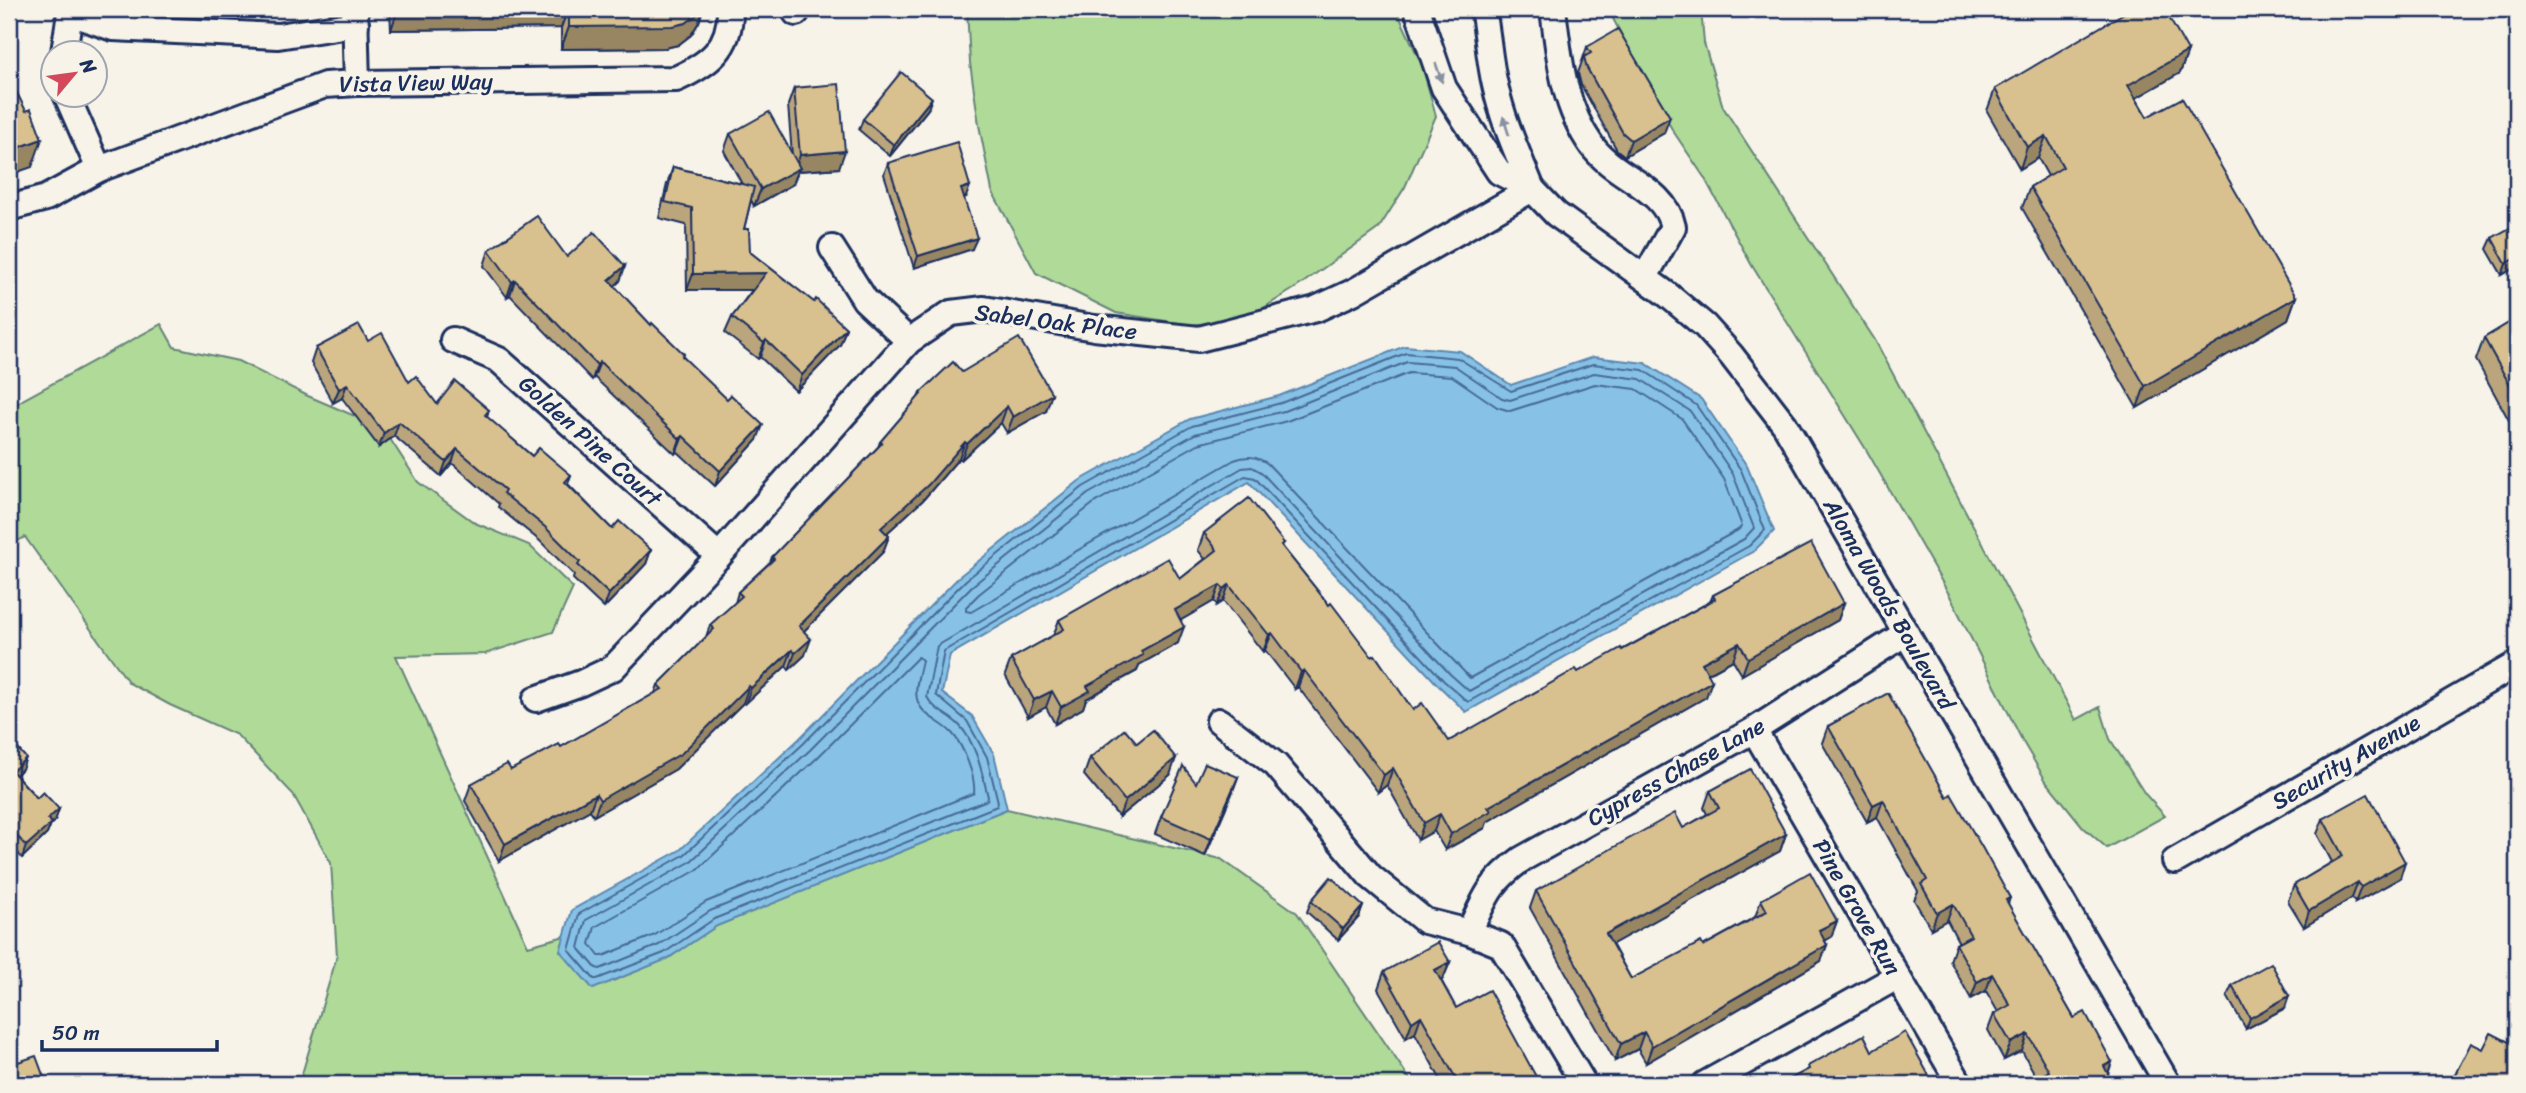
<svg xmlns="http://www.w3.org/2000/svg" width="2526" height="1093" viewBox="0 0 2526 1093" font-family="Sriracha,sans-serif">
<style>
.green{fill:#b0da97;stroke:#66847a;stroke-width:2}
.water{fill:#87c2e6;stroke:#5c87b0;stroke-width:2}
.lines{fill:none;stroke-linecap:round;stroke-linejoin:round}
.shore{stroke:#466a94;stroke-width:2}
.minor-casing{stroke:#1b2f5e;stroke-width:30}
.minor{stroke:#f7f3e8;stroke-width:24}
.wall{fill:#bba57b;stroke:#1b2f5e;stroke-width:2}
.shaded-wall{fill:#988664;stroke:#1b2f5e;stroke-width:2}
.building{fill:#d9c08f;stroke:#1b2f5e;stroke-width:2}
.oneway{fill:#8991a3}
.labels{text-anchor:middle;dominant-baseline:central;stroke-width:7;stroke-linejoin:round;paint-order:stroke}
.street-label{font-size:23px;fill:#1b2f5e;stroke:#f7f3e8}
</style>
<rect width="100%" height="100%" fill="#f7f3e8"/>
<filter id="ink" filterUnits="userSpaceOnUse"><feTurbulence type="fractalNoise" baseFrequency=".0143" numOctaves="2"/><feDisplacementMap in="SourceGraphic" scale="14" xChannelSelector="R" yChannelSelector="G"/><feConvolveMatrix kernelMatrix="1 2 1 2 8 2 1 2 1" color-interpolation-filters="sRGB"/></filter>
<g filter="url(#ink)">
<g class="green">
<path d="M967,9H1396L1422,65L1436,116L1405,187L1379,228L1300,285L1257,312L1217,322L1191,325L1116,313L1036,273L992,191L979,125L970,63Z"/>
<path d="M1608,9H1701L1704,43L1723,107L1875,340L2076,720L2100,707L2110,739L2145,794L2165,816L2107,848L2083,827L2046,781L2023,742L1950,596L1867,451L1751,264L1704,177L1673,131L1647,84Z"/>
<path d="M161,324L174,347L238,361L308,396L383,428L418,482L475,523L529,545L573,588L553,632L485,654L396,656L528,946L565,936L561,951L667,959L716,926L1007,809L1221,859L1297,913L1413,1084H299L337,956L331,863L293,794L237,735L170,705L129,683L25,537L9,546V409L24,399Z"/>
</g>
<path class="water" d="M1405,346L1460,351L1511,385L1593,357L1645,363L1701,399L1747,466L1774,531L1754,551L1466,712L1439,686L1249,482L950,655L942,693L972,716L994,754L1007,809L717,926L667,959L593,989L560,951L572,910L680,850L799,739L961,575L1079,481L1190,419L1279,396Z"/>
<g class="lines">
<g class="shore">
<path d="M1406,353L1458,358L1511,391L1593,364L1643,370L1696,405L1741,470L1765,530L1749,546L1468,702L1444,681L1255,478L1245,476L944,651L936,695L967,721L987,757L998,802L997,806L714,919L664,953L597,979H594L569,950L579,914L684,855L803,744L966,580L1083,487L1192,426L1281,403Z"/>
<path d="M1407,362L1455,366L1502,398L1510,400L1594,373L1640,379L1690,411L1733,474L1754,528L1744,539L1469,691L1450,674L1261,472L1252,467L1242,468L937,646L927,697C934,711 950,715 960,726C977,745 982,773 988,797L987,800L710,911L659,945L600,969L596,968L579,948L586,920L690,862L810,750L972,586L1088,494L1195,434L1284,411Z"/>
<path d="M1409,373L1452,376L1497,407L1510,411L1595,384L1636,389L1682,419L1724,479L1742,526L1738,530L1470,678L1268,464C1257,456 1247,455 1234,460L971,612L966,611V607L979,594L1094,503L1198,444L1287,421Z"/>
<path d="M918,657L922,660C920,672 914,687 917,699C921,716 941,721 952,733C963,745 976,777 974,793L706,902L655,935L603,956H599L590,944L595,927L697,870L817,758Z"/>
</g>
<g class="minor-casing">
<g id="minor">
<path d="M69,9L70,13L113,28L278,36L356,24"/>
<path d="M355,9L357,83"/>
<path d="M796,9V13"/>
<path d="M1417,9L1444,88L1499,172L1532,189L1556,214L1668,295L1705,326L1731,355L1785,425L2168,1084"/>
<path d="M1483,9C1488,34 1489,60 1495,85C1503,122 1518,154 1532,189"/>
<path d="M1553,9C1559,56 1563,106 1592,146C1617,179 1665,187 1673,227L1645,277"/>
<path d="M64,52L70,13"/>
<path d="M66,94L99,169"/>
<path d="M9,208L46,198L99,169L325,85L357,83L676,79C709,64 731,48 730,9"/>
<path d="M832,248L865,300L909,341"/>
<path d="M453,340L499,360L719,556"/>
<path d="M536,699L581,683L613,668L719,556L909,341L951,313L984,309L1094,328L1199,339L1316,309L1353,292L1532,189"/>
<path d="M1219,721L1276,765L1370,876L1425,921L1469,932L1501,945L1584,1084"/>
<path d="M1754,730L1960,1084"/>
<path d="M2175,861L2517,664"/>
<path d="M1469,932C1486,896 1489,883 1522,859L1754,730L1906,633"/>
<path d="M1705,1084L1897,977"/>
</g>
</g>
<use href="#minor" class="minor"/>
</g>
<g class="wall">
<path d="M390,9H703L699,22L691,35L678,45L665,48L561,49V28L391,30Z"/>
<path d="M1587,47L1664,133L1625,156L1617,150L1581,85L1578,73Z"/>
<path d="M2188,51L2180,73L2136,98L2147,117L2296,297L2288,319L2137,408L2022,208L2030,187L2048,176L2038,158L2020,169L1987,111L1995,89Z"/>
<path d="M794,88L839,168L798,171L793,184L754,206L751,200L744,229L750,252L846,328L840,345L796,391L760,357L758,359L725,333L732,317L752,290H687L686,225L659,218L667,184L673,167L742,184L724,151L730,134L792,155L788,105Z"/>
<path d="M928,109L890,156L859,130L863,119Z"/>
<path d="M2516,116H2517V145L2510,133Z"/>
<path d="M888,163L966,197L964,198L972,249L914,268L884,174Z"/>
<path d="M2492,238L2517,266L2502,275L2487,249Z"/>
<path d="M489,250L567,257L625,266L620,281L614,286L651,325L684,354L683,357L757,440L715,486L677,451L675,454L594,377L592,380L510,295L507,297L484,266Z"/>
<path d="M2517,318V435L2476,360L2484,338Z"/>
<path d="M368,341L409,382L437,404L489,410L487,417L532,456L571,475L568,484L612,529L651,550L646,564L604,608L573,579L574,575L540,541L498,507L499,504L452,463L441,476L394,436L379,447L342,398L333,403L311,363L316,348Z"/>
<path d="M962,372L1046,411L1007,433L1001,423L961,460L959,458L923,500L887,533L889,536L883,552L804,631L805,655L789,670L786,666L745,704L743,703L676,769L594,816L590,810L499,861L465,801L471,784L511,770L561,747L655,693L658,685L706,637L710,625L735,603L738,592L770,562L772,557L878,447L880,442L918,398L920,393Z"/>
<path d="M1204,533L1284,543L1282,546L1413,710L1449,741L1578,672L1622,650L1710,602L1713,595L1844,603L1838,620L1742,675L1733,660L1708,674L1706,697L1487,822L1485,828L1445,850L1434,831L1418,840L1387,785L1378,792L1298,687L1295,689L1265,650L1263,652L1223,601L1217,605L1214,601L1181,620L1178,643L1139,665L1137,671L1086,699L1083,708L1055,724L1046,707L1028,717L1005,675L1011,659L1053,636L1059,620L1180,579L1205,559L1198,550Z"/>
<path d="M1828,726L1947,797L2010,898L2008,904L2074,1018L2112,1062L2108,1074L2113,1084H2032L2033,1080L2037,1078L2022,1051L2004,1060L1988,1030L1994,1014L1998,1012L1986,991L1971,999L1950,961L1956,944L1959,943L1947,920L1931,929L1914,900L1918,891L1877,817L1867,822L1822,743Z"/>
<path d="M9,746L22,769L16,775L37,798L59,809L55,821L51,824L47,834L22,858L9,843Z"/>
<path d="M1090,758L1170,775L1119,817L1084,775Z"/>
<path d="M2517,763V791L2509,776L2513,765Z"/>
<path d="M1238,777L1205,856L1155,834L1161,817Z"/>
<path d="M1710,791L1786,834L1780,851L1612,944L1631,979L1703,946L1755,917L1761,900L1837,921L1831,937L1825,941L1827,945L1821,961L1646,1063L1638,1049L1615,1061L1530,908L1536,891L1683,828L1707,814L1704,808Z"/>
<path d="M2323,819L2400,878L2355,903L2352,898L2304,927L2288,901L2294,885L2332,862L2317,834Z"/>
<path d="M1311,901L1363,906L1359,917L1338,940L1307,912Z"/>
<path d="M1450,962L1443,979L1441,980L1456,1008L1540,1084H1443L1415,1033L1406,1038L1378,989L1384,972Z"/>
<path d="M2232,985L2285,1008L2246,1029L2227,996Z"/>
</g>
<g class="shaded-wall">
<path d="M398,9H568L561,28L391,30Z"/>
<path d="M703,9L699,22L691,35L678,45L665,48L561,49L569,27Z"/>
<path d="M2188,51L2180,73L2120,107L2128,85Z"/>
<path d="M932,98L928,109L890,156L894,145Z"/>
<path d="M1670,117L1664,133L1625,156L1631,140Z"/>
<path d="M2046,136L2038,158L2020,169L2027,147Z"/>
<path d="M42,139L32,167L9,175V151Z"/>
<path d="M845,151L839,168L798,171L793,184L754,206L761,189L795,170L800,155Z"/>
<path d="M970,186L966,197L957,200L961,189Z"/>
<path d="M977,238L972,249L914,268L918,256Z"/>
<path d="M2517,257V266L2502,275L2506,264Z"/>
<path d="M625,266L620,281L604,296L609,280Z"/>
<path d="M766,273L760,290H687L693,274Z"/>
<path d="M515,280L510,295L507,297L512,282Z"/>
<path d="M2296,297L2288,319L2137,408L2145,386Z"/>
<path d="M846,328L840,345L796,391L802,375Z"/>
<path d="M766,340L760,357L758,359L764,343Z"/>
<path d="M600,362L594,377L592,380L597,365Z"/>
<path d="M347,384L342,398L333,403L339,389Z"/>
<path d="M1052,394L1046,411L1007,433L1013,417Z"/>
<path d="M1007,406L1001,423L961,460L967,444Z"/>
<path d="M399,422L394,436L379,447L384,433Z"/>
<path d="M763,425L757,440L715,486L720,471Z"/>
<path d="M683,436L677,451L675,454L680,439Z"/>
<path d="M965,442L959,458L923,500L875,544L881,528Z"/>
<path d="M457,449L452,463L441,476L446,462Z"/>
<path d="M889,536L883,552L793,642L799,626Z"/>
<path d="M651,550L646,564L604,608L609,594Z"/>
<path d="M1220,585L1214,601L1169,627L1175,610Z"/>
<path d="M1229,585L1223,601L1217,605L1224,589Z"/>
<path d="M1844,603L1838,620L1742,675L1748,658Z"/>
<path d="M1184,627L1178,643L1139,665L1137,671L1086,699L1083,708L1055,724L1061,707L1087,686L1141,651Z"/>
<path d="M1272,633L1265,650L1263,652L1269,635Z"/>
<path d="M811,639L805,655L789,670L795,653Z"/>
<path d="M1739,643L1733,660L1696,680L1702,663Z"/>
<path d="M792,650L786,666L745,704L751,688Z"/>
<path d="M1304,670L1298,687L1295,689L1301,672Z"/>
<path d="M1712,681L1706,697L1487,822L1485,828L1445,850L1451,834L1488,807Z"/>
<path d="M749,686L743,703L676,769L594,816L600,800Z"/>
<path d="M1052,691L1046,707L1028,717L1034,700Z"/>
<path d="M26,758L22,769L9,782L12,771Z"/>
<path d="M1176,758L1170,775L1119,817L1125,801Z"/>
<path d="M1393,768L1387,785L1378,792L1384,775Z"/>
<path d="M1238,777L1232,794L1205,856L1211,839Z"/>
<path d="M596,794L590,810L499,861L505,844Z"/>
<path d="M1883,800L1877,817L1867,822L1873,805Z"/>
<path d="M59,809L55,821L51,824L47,834L22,858L26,846L48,819Z"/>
<path d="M1440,814L1434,831L1418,840L1424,823Z"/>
<path d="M1786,834L1780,851L1600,951L1606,934Z"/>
<path d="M2405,862L2400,878L2355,903L2361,887Z"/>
<path d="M2358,882L2352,898L2304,927L2309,911Z"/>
<path d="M1953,904L1947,920L1931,929L1937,913Z"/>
<path d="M1363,906L1359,917L1338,940L1343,929Z"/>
<path d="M1837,921L1831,937L1813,947L1819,930Z"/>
<path d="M1827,945L1821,961L1646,1063L1652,1046Z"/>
<path d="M1450,962L1443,979L1429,987L1435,970Z"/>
<path d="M1992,974L1986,991L1971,999L1977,982Z"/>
<path d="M2289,996L2285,1008L2246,1029L2250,1018Z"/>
<path d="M1421,1016L1415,1033L1406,1038L1412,1022Z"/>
<path d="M1644,1032L1638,1049L1615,1061L1621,1044Z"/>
<path d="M2028,1034L2022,1051L2004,1060L2011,1043Z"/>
<path d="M2112,1062L2106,1078L2104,1066Z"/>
</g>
<g class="building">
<path d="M569,9H702L699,13L686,23L673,26L569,27Z"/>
<path d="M2131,9H2164L2188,51L2128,85L2147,117L2182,98L2296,297L2145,386L2030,187L2063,167L2046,136L2027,147L1995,89Z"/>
<path d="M1618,29L1670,117L1631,140L1623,133L1587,68L1584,57L1591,53L1587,47Z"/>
<path d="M901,72L932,98L894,145L863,119Z"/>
<path d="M9,77L26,111L31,109L42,139L9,151Z"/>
<path d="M839,84L845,151L800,155L794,88Z"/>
<path d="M769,112L800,168L761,189L730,134Z"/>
<path d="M957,142L970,186L961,189L977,238L918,256L888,163Z"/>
<path d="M673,167L754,187L744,229H749L750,252L814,302L816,299L846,328L802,375L766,340L764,343L732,317L766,273L693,274L692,208L665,202Z"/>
<path d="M537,216L567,257L594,232L625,266L609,280L651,325L652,323L684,354L682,356L727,399L731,395L763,425L720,471L683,436L680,439L600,362L597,365L515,280L512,282L489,250Z"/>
<path d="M2517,224V257L2506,264L2492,238Z"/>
<path d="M2517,318V398L2484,338Z"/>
<path d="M359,325L368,341L382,333L409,382L416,376L437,404L455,381L489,410L485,415L532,456L539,448L571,475L565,482L612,529L619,521L651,550L609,594L578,565L580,562L545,527L503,493L505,490L457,449L446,462L399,422L384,433L347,384L339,389L316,348Z"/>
<path d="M1019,338L1052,394L1013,417L1007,406L967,444L965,442L929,484L881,528L889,536L799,626L811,639L795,653L792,650L751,688L749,686L682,753L600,800L596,794L505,844L471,784L507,764L511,770L559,744L561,747L662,689L658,685L714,629L710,625L742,596L738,592L774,559L772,557L882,443L880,442L921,394L920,393L953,362L962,372Z"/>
<path d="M1249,498L1284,543L1281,545L1329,605L1331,603L1372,657L1375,655L1413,710L1422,703L1449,741L1576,669L1578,672L1621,648L1622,650L1715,599L1713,595L1811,543L1844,603L1748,658L1739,643L1702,663L1712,681L1488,807L1491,811L1451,834L1440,814L1424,823L1393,768L1384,775L1304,670L1301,672L1272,633L1269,635L1229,585L1224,589L1220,585L1175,610L1184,627L1141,651L1143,655L1087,686L1090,691L1061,707L1052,691L1034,700L1011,659L1064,629L1059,620L1168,558L1180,579L1217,550L1204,533Z"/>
<path d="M1888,693L1947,797L1951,794L1983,849L2010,898L2006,900L2074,1018L2085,1012L2112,1062L2104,1066L2113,1084H2036L2033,1080L2049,1071L2028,1034L2011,1043L1994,1014L2010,1005L1992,974L1977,982L1956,944L1971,936L1953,904L1937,913L1921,884L1927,880L1883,800L1873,805L1828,726Z"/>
<path d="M1125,729L1137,743L1153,730L1176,758L1125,801L1090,758Z"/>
<path d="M12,742L26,758L12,771L37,798L43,792L59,809L48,819L52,823L26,846L9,827V746Z"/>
<path d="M1205,763L1238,777L1211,839L1161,817L1183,766L1196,783Z"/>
<path d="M2517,763V772L2513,765Z"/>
<path d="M1750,769L1786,834L1606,934L1631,979L1701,942L1703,946L1767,911L1761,900L1810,872L1837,921L1819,930L1827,945L1652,1046L1644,1032L1621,1044L1536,891L1675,813L1683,828L1719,808L1710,791Z"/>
<path d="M2368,794L2405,862L2361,887L2358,882L2309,911L2294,885L2343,856L2323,819Z"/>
<path d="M1331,877L1363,906L1343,929L1311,901Z"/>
<path d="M1438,942L1450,962L1435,970L1456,1008L1489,990L1540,1084H1459L1421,1016L1412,1022L1384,972Z"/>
<path d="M2271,963L2289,996L2250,1018L2232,985Z"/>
<path d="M1905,1032L1932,1081L1925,1084H1781L1809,1069L1808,1066L1864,1035L1872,1051Z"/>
<path d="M2491,1033L2517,1046V1084H2450L2471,1043L2483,1049Z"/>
<path d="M36,1056L46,1083L42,1084H9V1065Z"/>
</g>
<defs><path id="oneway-solid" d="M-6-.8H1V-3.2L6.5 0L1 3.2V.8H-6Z" transform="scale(1.75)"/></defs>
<g class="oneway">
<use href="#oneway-solid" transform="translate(1439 73) rotate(71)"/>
<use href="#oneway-solid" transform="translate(1506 126) rotate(-108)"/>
</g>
</g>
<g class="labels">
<g class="street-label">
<text transform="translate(416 83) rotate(-1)">Vista View Way</text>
<text transform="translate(1056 322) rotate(7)">Sabel Oak Place</text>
<text transform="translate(590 441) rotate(42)">Golden Pine Court</text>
<text transform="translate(1889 604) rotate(60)">Aloma Woods Boulevard</text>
<text transform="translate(2346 762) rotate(-30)">Security Avenue</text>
<text transform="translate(1676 772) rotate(-29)">Cypress Chase Lane</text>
<text transform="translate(1857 907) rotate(60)">Pine Grove Run</text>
</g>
</g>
<rect width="2526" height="1093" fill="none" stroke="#f7f3e8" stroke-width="35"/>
<rect x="18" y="18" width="2491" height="1058" fill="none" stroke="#1b2f5e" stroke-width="2.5" filter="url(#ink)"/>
<g transform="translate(74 74) rotate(61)"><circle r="33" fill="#f7f3e8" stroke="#9fa5b1" stroke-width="2"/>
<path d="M0-5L12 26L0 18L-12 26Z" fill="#d1495b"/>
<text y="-10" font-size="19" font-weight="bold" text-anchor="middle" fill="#1b2f5e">N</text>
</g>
<path d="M42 1040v10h175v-10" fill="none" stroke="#1b2f5e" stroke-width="3.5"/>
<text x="52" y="1040" font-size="21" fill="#1b2f5e" stroke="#f7f3e8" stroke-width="5" paint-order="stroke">50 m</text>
</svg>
